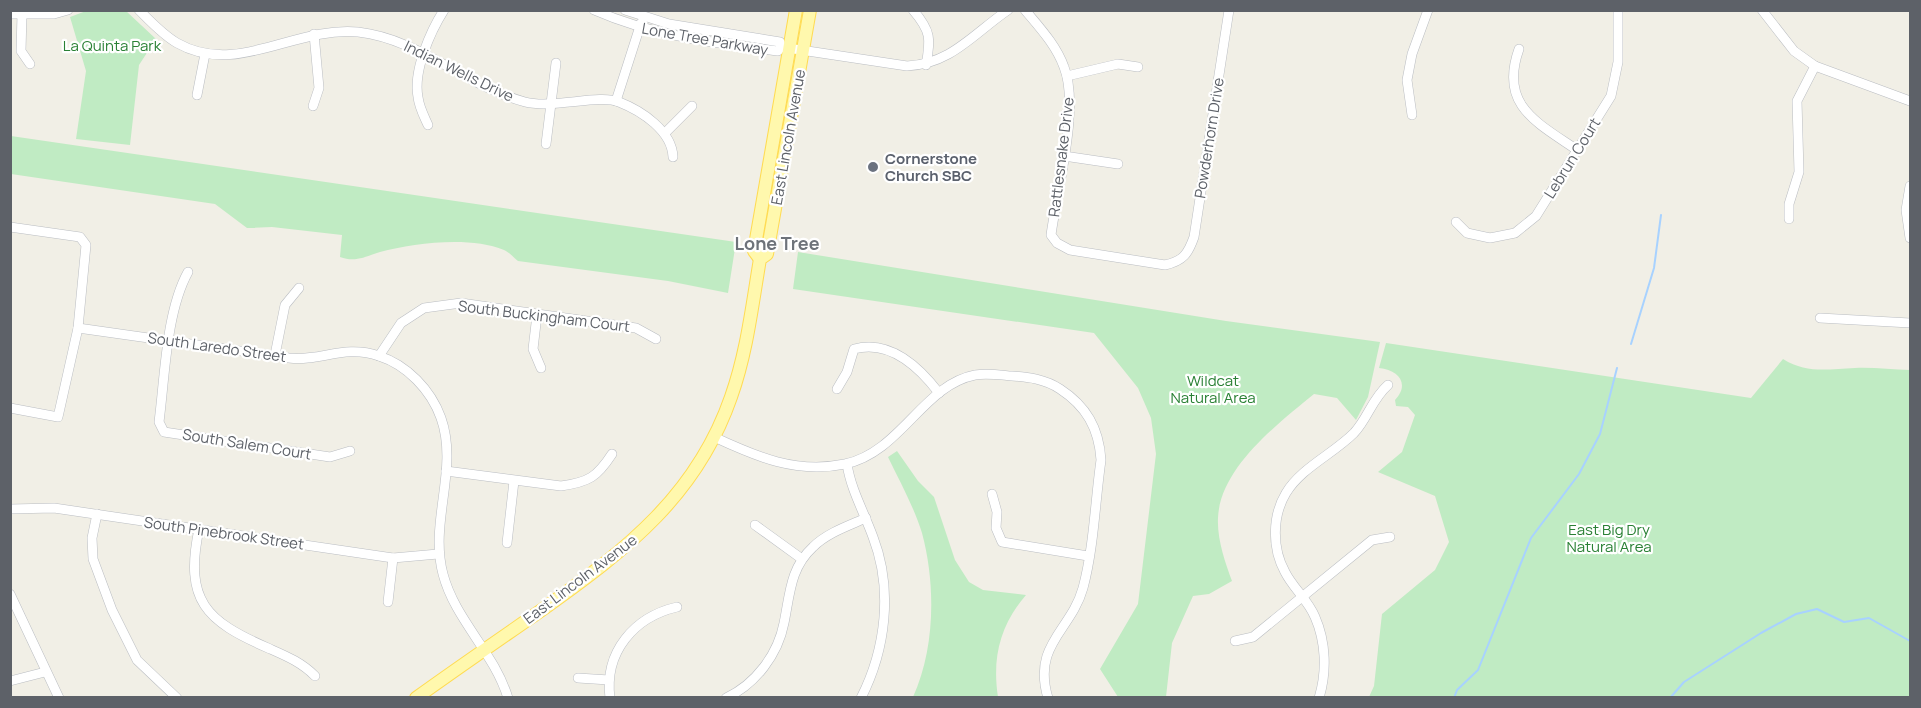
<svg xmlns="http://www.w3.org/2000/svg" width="1921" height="708" viewBox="0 0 1921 708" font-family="Manrope,sans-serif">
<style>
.green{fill:#c0ebc3}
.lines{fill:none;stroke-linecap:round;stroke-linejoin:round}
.stream{stroke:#a8d2ff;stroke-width:2}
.minor-casing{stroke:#babdc2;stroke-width:10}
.major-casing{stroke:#ffdb51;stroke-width:14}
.minor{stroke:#fff;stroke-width:9}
.major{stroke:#fff8ad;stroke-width:12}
.worship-dot{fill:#6b7280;stroke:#fff;stroke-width:2}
.labels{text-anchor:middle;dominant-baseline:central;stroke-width:4.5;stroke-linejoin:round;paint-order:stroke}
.street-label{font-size:15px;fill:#5d6168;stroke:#fff}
.park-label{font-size:15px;fill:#2a8135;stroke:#fff}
.worship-label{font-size:15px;font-weight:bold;fill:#5b616d;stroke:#fff;text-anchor:start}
.quarter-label{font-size:18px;font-weight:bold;fill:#6e737a;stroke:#fff}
</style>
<rect width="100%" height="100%" fill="#f1efe6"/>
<g class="green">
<path d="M86,11H126L156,39L139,65L130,145L76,139L86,71L70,17Z"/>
<path d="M11,136L736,242L728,293L668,281L518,261C514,258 509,252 504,250C470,236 414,243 380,252C366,256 356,263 340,257L342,235L272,227L247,228L215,204L11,174Z"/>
<path d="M798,252L1226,321L1380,342L1368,397L1356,420L1337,398L1314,394C1279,423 1220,467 1218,518C1217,539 1225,562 1232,581L1209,594L1193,596L1172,643L1166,697H1118L1100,669L1138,604L1156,454L1151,418L1138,388L1094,333L793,289Z"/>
<path d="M1386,343L1751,398L1783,359C1807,374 1828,369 1855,368C1873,367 1892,370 1910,370V697H1369L1374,686L1382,614L1435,570L1449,542L1435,496L1378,472L1402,452L1415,415L1408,407L1396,406L1395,400C1410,384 1399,370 1379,368Z"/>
<path d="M897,451L918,481L934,497L955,560L969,582L983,590L1026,595C1000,625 992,658 998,697H913C935,649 936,585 922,533C914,507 900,482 888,457Z"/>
</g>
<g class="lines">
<g class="stream">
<path d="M1631,344L1654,268L1661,215"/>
<path d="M1454,698L1457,690L1478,670L1531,538L1579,474L1600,434L1617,368"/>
<path d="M1670,698L1684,682L1761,633L1796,614L1817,609L1844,622L1869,618L1910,641"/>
</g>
<g class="minor-casing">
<g id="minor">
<path d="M139,10C151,22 163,35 177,43C237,77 294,26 358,32C420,39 466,86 525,102C553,109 599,94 619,102C642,111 672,131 673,157"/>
<path d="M594,10C653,36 714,43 778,51L781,47L907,66C951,64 973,34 1008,10"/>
<path d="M625,10L669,24L780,42L781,47"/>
<path d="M913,10C931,31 931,39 926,65"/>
<path d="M1025,10C1040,28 1056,45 1064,67C1080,107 1057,190 1051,235L1057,243L1070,250L1165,265C1183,261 1188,254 1194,237L1229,10"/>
<path d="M1762,10L1794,51L1815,66L1910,101"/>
<path d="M10,14H54L68,10"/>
<path d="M22,14L21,51L30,64"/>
<path d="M1519,49C1499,105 1536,122 1577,150"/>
<path d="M1067,76L1118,64L1138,67"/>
<path d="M197,95L205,54"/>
<path d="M616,101L641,23"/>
<path d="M313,106L319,88L314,34"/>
<path d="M1412,115L1407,80L1412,54L1428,10"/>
<path d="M428,125C424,116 419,107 418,97C413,71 430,32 444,10"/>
<path d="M665,133L692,106"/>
<path d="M546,144L556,63"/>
<path d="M1064,156L1118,164"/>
<path d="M1910,186L1906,210L1910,238"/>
<path d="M1789,219V204L1799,172L1797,101L1815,66"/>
<path d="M1456,222L1467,233L1490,238L1515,233L1536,216L1611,96L1618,62V10"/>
<path d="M10,227L80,237L86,245L78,328L58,417L10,408"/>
<path d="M188,272C166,312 165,376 159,422L164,432L330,457L350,451"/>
<path d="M537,315L533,349L541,368"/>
<path d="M1820,318L1910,323"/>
<path d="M78,328C149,338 219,348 289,358C320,362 344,344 379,356C407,365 431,390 441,418C459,469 429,522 443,574C455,620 494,652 508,698"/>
<path d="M275,355L285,305L299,288"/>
<path d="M379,356L401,323L424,308L461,303L636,328L656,339"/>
<path d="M837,389L847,372L854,349C890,339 920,368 939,393"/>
<path d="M714,437C757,457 796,474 845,464C901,452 923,385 975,375C987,373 1000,375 1012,376C1028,377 1045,379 1060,389C1086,406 1099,428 1101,460C1095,502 1094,547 1083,588C1071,631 1032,644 1048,698"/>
<path d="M847,464C851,490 864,512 873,537C893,589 886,649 861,698"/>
<path d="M446,471L561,486C589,482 597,477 612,454"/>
<path d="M992,494L997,512L996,528L1002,542L1088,556"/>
<path d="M10,509L54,508L393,558L438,554"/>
<path d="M97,514L92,538L93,559L112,610L137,660L177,698"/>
<path d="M755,525L802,559"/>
<path d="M199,529C184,601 206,621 268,648C286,656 301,662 315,676"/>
<path d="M507,543L514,481"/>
<path d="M10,594L59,698"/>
<path d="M388,602L393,558"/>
<path d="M1235,641L1253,637L1372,540L1390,537"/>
<path d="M578,678L609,680"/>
<path d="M10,681L45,672"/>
<path d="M610,698C604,652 634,617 677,607"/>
<path d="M726,698C756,684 778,654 784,623C790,594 790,568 813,547C827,533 848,526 866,518"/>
<path d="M1319,698C1327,672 1326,642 1315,617C1308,600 1293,588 1285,572C1272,549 1272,516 1286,493C1301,468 1333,454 1354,433C1368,418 1372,399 1388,385"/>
</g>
</g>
<g class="major-casing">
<g id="major">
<path d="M760,259L754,251L796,10"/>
<path d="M416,698C459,667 503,637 546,607C627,549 697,495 731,397C747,352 752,306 760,259L767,254L810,10"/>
</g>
</g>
<use href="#minor" class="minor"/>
<use href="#major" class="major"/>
</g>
<circle class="worship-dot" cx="873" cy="167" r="6"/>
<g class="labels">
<g class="street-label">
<text transform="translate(705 39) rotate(10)">Lone Tree Parkway</text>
<text transform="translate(459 71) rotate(26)">Indian Wells Drive</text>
<text transform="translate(788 137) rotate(-80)">East Lincoln Avenue</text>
<text transform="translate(1209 138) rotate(-81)">Powderhorn Drive</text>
<text transform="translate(1061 157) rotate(-83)">Rattlesnake Drive</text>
<text transform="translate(1572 158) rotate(-58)">Lebrun Court</text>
<text transform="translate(544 316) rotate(7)">South Buckingham Court</text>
<text transform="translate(217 347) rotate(8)">South Laredo Street</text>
<text transform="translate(247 444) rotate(9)">South Salem Court</text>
<text transform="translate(224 533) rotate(8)">South Pinebrook Street</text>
<text transform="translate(580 579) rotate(-37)">East Lincoln Avenue</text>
</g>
<g class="park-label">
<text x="112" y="45">La Quinta Park</text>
<text x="1213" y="380">Wildcat<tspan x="1213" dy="17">Natural Area</tspan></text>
<text x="1609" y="529">East Big Dry<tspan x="1609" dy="17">Natural Area</tspan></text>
</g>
<g class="worship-label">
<text x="885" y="158">Cornerstone<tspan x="885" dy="17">Church SBC</tspan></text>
</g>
<g class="quarter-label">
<text x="777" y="243">Lone Tree</text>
</g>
</g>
<rect width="1921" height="708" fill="none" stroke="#5d6168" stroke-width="24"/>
</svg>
